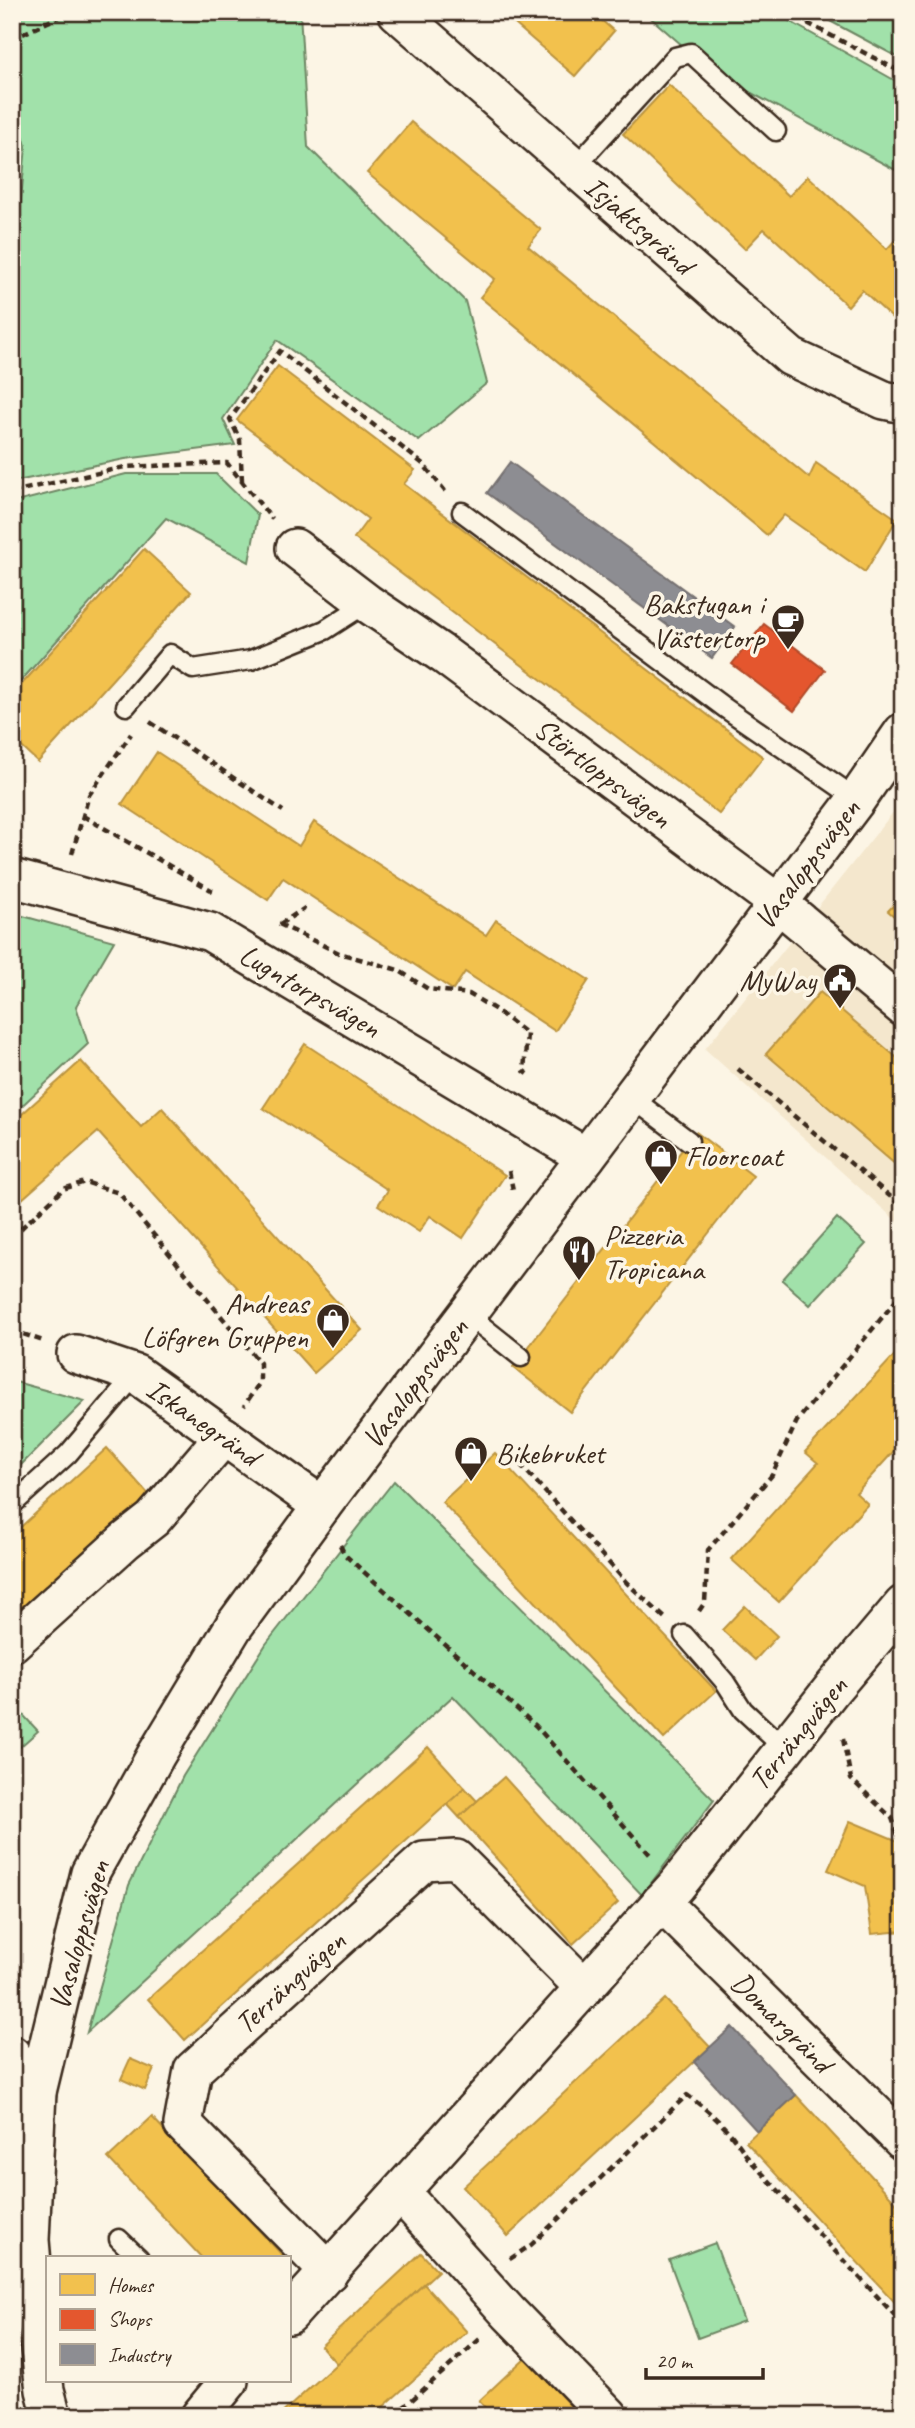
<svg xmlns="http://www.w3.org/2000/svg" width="915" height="2428" viewBox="0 0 915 2428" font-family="Caveat,sans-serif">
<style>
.built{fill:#f4e7cd}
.green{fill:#a1e1aa;stroke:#6e8664;stroke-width:2}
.homes{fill:#f2c14e;stroke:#bb9440;stroke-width:2}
.shops{fill:#e4572e;stroke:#b14a29;stroke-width:2}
.industry{fill:#8d8d92;stroke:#746f6f;stroke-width:2}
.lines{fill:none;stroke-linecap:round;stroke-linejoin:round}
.lane-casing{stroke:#3b2a1e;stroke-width:23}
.street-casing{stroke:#3b2a1e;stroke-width:42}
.path{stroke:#3b2a1e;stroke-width:4.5;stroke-dasharray:7 5;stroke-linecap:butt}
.lane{stroke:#fcf5e5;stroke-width:18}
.street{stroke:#fcf5e5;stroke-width:37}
.labels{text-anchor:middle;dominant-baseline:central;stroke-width:7;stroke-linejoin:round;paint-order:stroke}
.street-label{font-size:30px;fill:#3b2a1e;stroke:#fcf5e5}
.poi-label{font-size:30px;fill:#3b2a1e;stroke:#fcf5e5;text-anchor:end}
</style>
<rect width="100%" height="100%" fill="#fcf5e5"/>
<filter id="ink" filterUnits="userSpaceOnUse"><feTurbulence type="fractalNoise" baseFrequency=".0143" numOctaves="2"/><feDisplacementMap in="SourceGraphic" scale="14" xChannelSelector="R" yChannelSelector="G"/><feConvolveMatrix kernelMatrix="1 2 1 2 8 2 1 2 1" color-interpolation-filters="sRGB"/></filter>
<g filter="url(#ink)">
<path class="built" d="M898,806L903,810V1227L705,1049Z"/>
<g class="green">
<path d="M12,12H300L308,147L465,301L487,383L419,441L277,340L223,419L235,445L125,459L12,482V294L26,146L12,96Z"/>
<path d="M644,12H773L903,85V174L714,73Z"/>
<path d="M814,12H903V60L813,12Z"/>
<path d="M126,474H216L258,515L249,562L166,518L12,691V503Z"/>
<path d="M12,913L114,941L76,1006L88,1044L12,1115Z"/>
<path d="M837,1218L866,1244L810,1305L782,1280Z"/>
<path d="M12,1381L85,1401L12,1474Z"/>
<path d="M394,1481L714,1800L642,1895L453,1696L87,2032L129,1885L183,1776L266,1644Z"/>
<path d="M12,1703L38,1731L12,1754Z"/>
<path d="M715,2243L744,2321L698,2338L669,2260Z"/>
</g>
<g class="homes">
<path d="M501,12H592L614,31L575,76Z"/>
<path d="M669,85L789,196L808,176L887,249L899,236L903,240V328L862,290L848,306L764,229L745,249L623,134Z"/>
<path d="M411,122L541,230L528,246L809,478L816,463L897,519L865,572L784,515L767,535L480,297L495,279L367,173Z"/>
<path d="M278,366L415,470L404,484L763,757L719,814L354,538L368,519L237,420Z"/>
<path d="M144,549L191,592L38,762L12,738V695Z"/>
<path d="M157,752L299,846L314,822L486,935L496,920L589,980L555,1031L465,972L453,990L283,878L268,900L122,804Z"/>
<path d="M903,895V924L888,911Z"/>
<path d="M820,992L903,1063V1171L766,1054Z"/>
<path d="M305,1044L505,1175L463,1238L430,1216L419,1232L378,1205L388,1190L263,1108Z"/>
<path d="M81,1061L141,1127L162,1108L362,1330L314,1373L98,1132L12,1208V1123Z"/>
<path d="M696,1132L753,1176L570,1412L513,1367Z"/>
<path d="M903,1346V1441L856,1493L868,1504L779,1602L731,1559L818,1463L805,1452Z"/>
<path d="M107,1448L150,1496L12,1622V1535Z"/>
<path d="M495,1453L716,1691L664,1739L442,1502Z"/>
<path d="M745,1606L777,1636L755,1660L722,1630Z"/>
<path d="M428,1747L465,1788L185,2040L148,1999Z"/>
<path d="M504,1777L618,1903L573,1944L459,1817Z"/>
<path d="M465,1788L477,1801L459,1817L447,1804Z"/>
<path d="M850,1821L903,1843V1931L872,1934L865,1886L828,1870Z"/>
<path d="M665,1999L710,2047L508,2236L463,2187Z"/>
<path d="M130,2059L154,2069L145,2090L121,2079Z"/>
<path d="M796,2095L903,2210V2311L746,2142Z"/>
<path d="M152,2117L285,2258H202L108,2158Z"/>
<path d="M421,2253L438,2271L337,2364L321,2346Z"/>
<path d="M424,2284L467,2332L373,2416H279Z"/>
<path d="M526,2357L566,2401L580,2416H493L479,2401Z"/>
</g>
<path class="shops" d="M764,624L825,670L794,711L732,664Z"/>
<g class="industry">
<path d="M510,462L735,627L712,658L487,493Z"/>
<path d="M732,2027L796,2095L757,2131L694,2062Z"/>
</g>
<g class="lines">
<g class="lane-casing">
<g id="lane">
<path d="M574,168L675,57L691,53L776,131"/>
<path d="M462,512L725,708L857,799"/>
<path d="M126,706L170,654L193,669L251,660L325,630L367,603"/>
<path d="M632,1098L689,1141"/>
<path d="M467,1314L521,1357"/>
<path d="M12,1505L68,1454L136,1374"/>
<path d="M684,1635L725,1682L743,1710L785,1749"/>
<path d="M119,2239L139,2258"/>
</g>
</g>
<g class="street-casing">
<g id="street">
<path d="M397,12L791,357L884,400L903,404"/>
<path d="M295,548L367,603L444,655L778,903L903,1007"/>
<path d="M12,878L210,932L586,1157"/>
<path d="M76,1354L136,1374L322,1506"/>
<path d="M12,1643L125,1541L153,1519L224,1436"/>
<path d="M661,1902L903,2141"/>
<path d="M12,2055L37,2092L27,2101"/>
<path d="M401,2193L509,2313L609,2416"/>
<path d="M329,2272L183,2124L193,2070L424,1861L456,1859L584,1987"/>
<path d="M289,2315L677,1885L832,1689L903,1605"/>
<path d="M52,2416L45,2390L38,2334L30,2240L37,2092L90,1873L156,1755L234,1626L322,1506L857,799L903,732"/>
<path d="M200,2416L229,2381"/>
</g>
</g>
<g class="path">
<path d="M786,12L903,73"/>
<path d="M12,39L69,12"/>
<path d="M12,128L16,142L12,197"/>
<path d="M242,481L240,440L230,419L280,351L423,464L445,491"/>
<path d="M12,492L125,467L227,463L272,519"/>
<path d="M150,722L283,811"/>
<path d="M83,816L213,891"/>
<path d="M72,854L89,795L131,734"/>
<path d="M279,924L339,953L398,970L428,989L469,994L496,1010L527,1034L524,1071L528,1074"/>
<path d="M280,924L305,908"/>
<path d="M738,1069L903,1207"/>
<path d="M509,1171L513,1190"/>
<path d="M12,1237L63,1189L85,1182L119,1193L260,1363V1382L244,1406"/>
<path d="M12,1330L43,1341"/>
<path d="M512,1455L627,1583L665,1618"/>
<path d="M340,1545L345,1555L536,1726L652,1857"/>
<path d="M699,1611L705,1602L708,1550L772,1475L797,1421L903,1292"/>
<path d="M843,1739L851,1779L892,1818L901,1844"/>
<path d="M510,2259L531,2245L687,2095C712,2113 731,2131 748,2158L903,2324"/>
<path d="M394,2416L482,2337"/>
<path d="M683,2416L752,2412L763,2416"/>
</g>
<use href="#lane" class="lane"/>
<use href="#street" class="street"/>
</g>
</g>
<defs>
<g id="cafe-pin" transform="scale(1.75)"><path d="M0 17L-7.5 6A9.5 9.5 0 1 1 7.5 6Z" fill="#3b2a1e" stroke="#fcf5e5"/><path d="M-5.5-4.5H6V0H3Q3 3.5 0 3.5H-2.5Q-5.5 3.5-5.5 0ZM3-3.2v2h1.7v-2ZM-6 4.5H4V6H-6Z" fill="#fff"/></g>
<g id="civic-pin" transform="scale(1.75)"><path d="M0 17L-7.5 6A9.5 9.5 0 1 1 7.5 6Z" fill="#3b2a1e" stroke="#fcf5e5"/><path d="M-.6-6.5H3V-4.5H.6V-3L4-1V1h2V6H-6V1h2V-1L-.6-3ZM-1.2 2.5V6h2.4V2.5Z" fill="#fff"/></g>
<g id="shop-pin" transform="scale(1.75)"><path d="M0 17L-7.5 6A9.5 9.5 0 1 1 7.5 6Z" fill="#3b2a1e" stroke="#fcf5e5"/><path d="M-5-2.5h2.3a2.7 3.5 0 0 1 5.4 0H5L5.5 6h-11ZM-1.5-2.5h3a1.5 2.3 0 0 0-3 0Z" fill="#fff"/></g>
<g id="restaurant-pin" transform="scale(1.75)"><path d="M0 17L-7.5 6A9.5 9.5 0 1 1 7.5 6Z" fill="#3b2a1e" stroke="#fcf5e5"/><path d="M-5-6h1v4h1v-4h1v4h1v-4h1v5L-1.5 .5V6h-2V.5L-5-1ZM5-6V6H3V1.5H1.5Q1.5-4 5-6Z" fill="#fff"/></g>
</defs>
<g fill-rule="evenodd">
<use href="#cafe-pin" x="788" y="621"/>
<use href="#civic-pin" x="840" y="980"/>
<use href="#shop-pin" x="661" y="1156"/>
<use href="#restaurant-pin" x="579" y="1252"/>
<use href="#shop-pin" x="333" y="1320"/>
<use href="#shop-pin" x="471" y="1453"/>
</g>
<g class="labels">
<g class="street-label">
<text transform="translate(639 225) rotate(41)">Isjaktsgränd</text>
<text transform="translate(603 773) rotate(37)">Störtloppsvägen</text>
<text transform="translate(807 864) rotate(-53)">Vasaloppsvägen</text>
<text transform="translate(310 991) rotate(30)">Lugntorpsvägen</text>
<text transform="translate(415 1383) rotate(-53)">Vasaloppsvägen</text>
<text transform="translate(203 1422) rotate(35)">Iskanegränd</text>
<text transform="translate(798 1733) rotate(-51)">Terrängvägen</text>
<text transform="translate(79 1935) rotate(-74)">Vasaloppsvägen</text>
<text transform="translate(290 1982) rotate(-42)">Terrängvägen</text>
<text transform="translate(782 2022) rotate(45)">Domargränd</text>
</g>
<g class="poi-label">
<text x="764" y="604">Bakstugan i<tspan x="764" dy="34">Västertorp</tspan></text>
<text x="816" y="980">MyWay</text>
<text x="686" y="1156" text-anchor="start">Floorcoat</text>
<text x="604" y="1235" text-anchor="start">Pizzeria<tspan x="604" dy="34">Tropicana</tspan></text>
<text x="308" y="1303">Andreas<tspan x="308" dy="34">Löfgren Gruppen</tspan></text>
<text x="496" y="1453" text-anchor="start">Bikebruket</text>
</g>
</g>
<rect width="915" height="2428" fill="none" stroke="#fcf5e5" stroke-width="42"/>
<rect x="21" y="21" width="873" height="2386" fill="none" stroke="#3b2a1e" stroke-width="2.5" filter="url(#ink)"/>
<rect x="46" y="2256" width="245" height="126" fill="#fcf5e5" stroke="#afa495" stroke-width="2"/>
<rect x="60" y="2274" width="35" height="21" fill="#f2c14e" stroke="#afa495" stroke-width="2"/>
<text x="108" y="2292" font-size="21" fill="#3b2a1e">Homes</text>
<rect x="60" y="2309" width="35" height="21" fill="#e4572e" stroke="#afa495" stroke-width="2"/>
<text x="108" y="2326" font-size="21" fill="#3b2a1e">Shops</text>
<rect x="60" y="2344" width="35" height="21" fill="#8d8d92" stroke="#afa495" stroke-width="2"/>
<text x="108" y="2362" font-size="21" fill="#3b2a1e">Industry</text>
<path d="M646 2368v10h117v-10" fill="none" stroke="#3b2a1e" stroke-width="3.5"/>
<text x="656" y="2368" font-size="21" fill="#3b2a1e" stroke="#fcf5e5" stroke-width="5" paint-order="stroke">20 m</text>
</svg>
